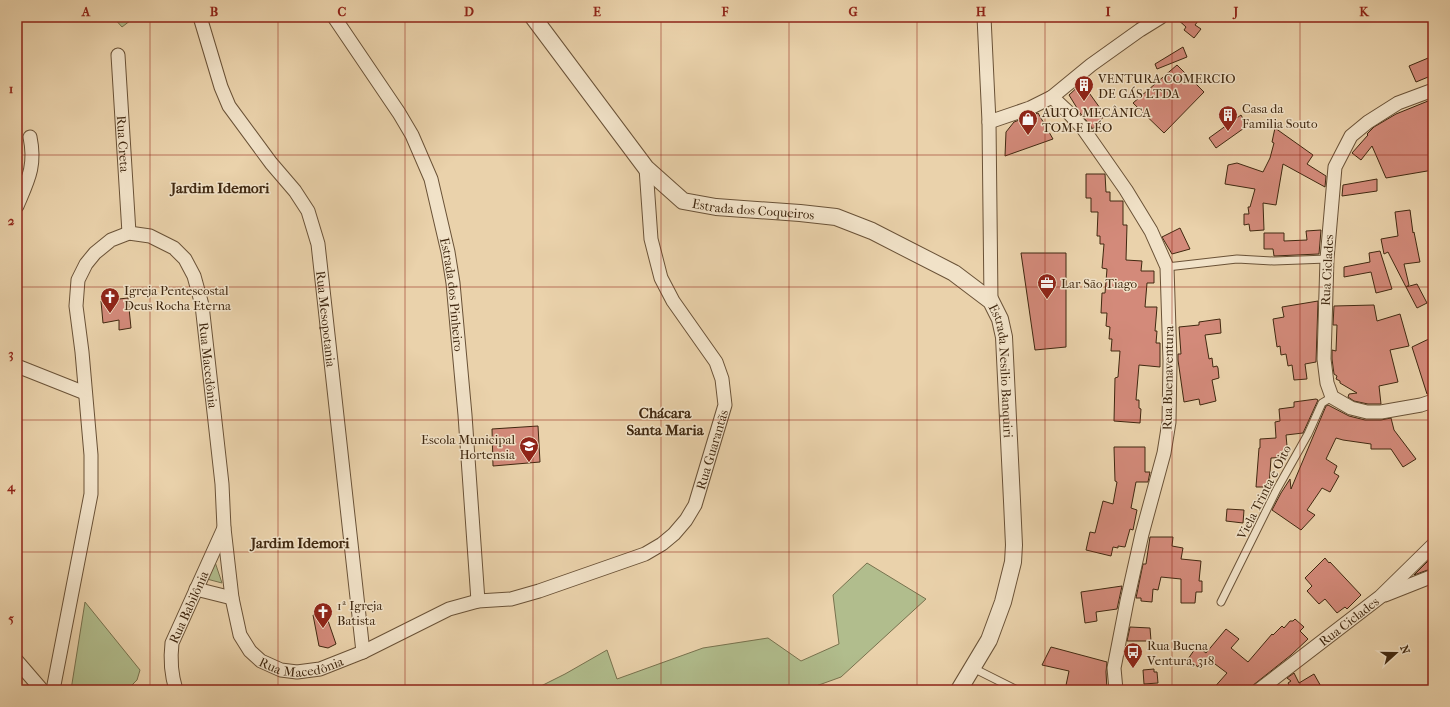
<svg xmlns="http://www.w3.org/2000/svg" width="1450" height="707" viewBox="0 0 1450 707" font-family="'IM FELL French Canon',serif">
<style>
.green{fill:#b1bd8d;stroke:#78724e}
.building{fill:#d38a7a;stroke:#402810}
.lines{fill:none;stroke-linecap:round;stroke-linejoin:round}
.service-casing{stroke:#6a5237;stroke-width:9}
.minor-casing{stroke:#6a5237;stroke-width:15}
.tertiary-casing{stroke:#6a5237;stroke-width:18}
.service{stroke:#f1e2c8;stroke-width:7}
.minor{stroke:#f1e2c8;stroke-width:13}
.tertiary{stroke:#f1e2c8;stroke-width:16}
.grid{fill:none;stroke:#8f2418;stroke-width:1;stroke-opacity:0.55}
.labels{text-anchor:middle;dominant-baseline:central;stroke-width:3;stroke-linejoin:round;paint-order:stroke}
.poi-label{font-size:13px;fill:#402810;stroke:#f1e2c8;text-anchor:start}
.street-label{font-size:13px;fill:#402810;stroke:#f1e2c8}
.quarter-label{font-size:15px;font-weight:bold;fill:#402810;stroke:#f1e2c8}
.neatline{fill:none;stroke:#8f2418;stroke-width:1.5}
.grid-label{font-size:13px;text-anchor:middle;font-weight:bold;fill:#8f2418}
</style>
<rect width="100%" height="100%" fill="#ead2ab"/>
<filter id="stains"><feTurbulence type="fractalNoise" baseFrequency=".005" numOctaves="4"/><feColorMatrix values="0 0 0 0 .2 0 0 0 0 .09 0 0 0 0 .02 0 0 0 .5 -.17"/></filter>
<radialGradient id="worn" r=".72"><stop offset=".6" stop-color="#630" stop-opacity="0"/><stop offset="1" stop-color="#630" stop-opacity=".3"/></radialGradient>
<g class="green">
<path d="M113,17H135L122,27Z"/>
<path d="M213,556L222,583L203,578Z"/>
<path d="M867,563L926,599L841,677L805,690H533L565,674L607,650L617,679L703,648L768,638L801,661L839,644L833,595Z"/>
<path d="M85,602L140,670L137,680L127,690H71Z"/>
</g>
<g class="building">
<path d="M1175,17H1201L1195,25L1201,29L1194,38L1184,30L1186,27Z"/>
<path d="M1183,47L1187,57L1157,69L1155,64Z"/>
<path d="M1433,56V75L1416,82L1409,66Z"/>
<path d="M1177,65L1204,92L1164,133L1133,103Z"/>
<path d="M1082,83L1105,115L1093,129L1080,113L1069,95Z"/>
<path d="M1433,99V170L1386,178L1372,146L1361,160L1352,153L1368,135L1367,134L1374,127L1396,114Z"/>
<path d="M1038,113L1053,139L1005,156L1006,132L1014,122Z"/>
<path d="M1241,115L1247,126L1216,148L1209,138Z"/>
<path d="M1275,128L1313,155L1307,164L1326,176L1325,187L1283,164L1276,205L1263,203L1264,230L1250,231L1249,224L1244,225V214H1249L1248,207H1250L1255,189L1225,184L1228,165L1237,163L1263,172L1270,158L1274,143L1272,142Z"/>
<path d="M1086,174H1105L1106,192H1110V201H1123V225H1127L1126,260L1142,261L1141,271H1154V283H1147L1145,307H1157L1155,331H1157L1156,343H1160V367L1139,365L1136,400H1139V408L1141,409L1140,423L1114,421L1115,378L1118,377L1120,351H1111L1112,339H1109L1110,327L1106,326L1107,313H1101L1102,293H1105L1107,269L1102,268L1104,244H1100V236H1097L1098,212H1091V198H1086Z"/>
<path d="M1377,179V191L1342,196L1343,185Z"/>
<path d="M1410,210L1413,233L1414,232L1420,262L1404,264L1409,285L1406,287L1388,252L1384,254L1381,239L1398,236L1395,212Z"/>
<path d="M1180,228L1190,249L1172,254L1162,237Z"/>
<path d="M1321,230L1319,254L1274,256L1273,249H1264V233H1284V241L1307,240L1306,231Z"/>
<path d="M1380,251L1392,289L1376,293L1371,272L1344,277V267L1370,262L1369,253Z"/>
<path d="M1021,253H1066V347L1035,350Z"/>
<path d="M1417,284L1427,303L1417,308L1406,287Z"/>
<path d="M128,298L131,328L119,330V320L103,323L101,301Z"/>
<path d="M1318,301L1316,362L1305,364L1307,379L1294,380L1292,365L1288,366L1286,354L1281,355L1280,346L1277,347L1273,319L1284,317L1282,307Z"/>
<path d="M1374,305L1377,321L1400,314L1409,346L1390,350L1398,382L1379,386L1381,404H1368L1354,401L1348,397L1349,394L1357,393L1340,383V381L1336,379L1337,376L1334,374L1332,359V350L1336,351L1337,325H1333L1334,306Z"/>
<path d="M1220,319L1221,333L1205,335L1209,359L1212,358L1213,367L1217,366L1218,368L1219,378L1212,380L1216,401L1200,405L1199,399L1184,402L1178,360V354H1181L1179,327L1199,325V322Z"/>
<path d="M1433,337V393L1427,394L1412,347Z"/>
<path d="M1316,399L1318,400L1303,433L1286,435L1288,457L1271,458L1269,487H1256L1259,448H1260V439L1276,438L1275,422L1280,421L1279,409L1294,407V402Z"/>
<path d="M1328,405L1349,416L1365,420H1381L1391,418L1394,430L1416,459L1403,467L1391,449H1371V444L1343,440L1336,438L1326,459L1337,466L1334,473L1339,476L1330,492L1322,488L1320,491L1307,510L1315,515L1301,530L1272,510L1281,493L1290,479L1291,489L1315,432L1326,406Z"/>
<path d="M538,426L540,462L493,466L492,429Z"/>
<path d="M1114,447H1145V472H1150L1148,482H1136L1131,508L1137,510L1133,530L1130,529L1125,547L1118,546V548L1113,547L1111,556L1086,550L1090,532L1095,533L1103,501L1113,504L1117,482L1115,481Z"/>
<path d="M1227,509L1244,510L1243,523L1226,521Z"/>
<path d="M1150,537H1173L1172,546L1183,548L1181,559L1201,561L1199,581H1202V592H1196L1195,603H1181V579L1161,577L1158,590L1153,589L1152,602L1141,601V598H1136L1143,564H1146Z"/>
<path d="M1433,556V568L1414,575Z"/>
<path d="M1325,558L1329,563L1330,562L1361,595L1347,609L1345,607L1337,613L1325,599L1319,604L1307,591L1312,586L1305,578Z"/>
<path d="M1122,586L1117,609L1096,612L1097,621L1085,623L1081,592Z"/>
<path d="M325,612L336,644L328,648L319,646L313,615H319Z"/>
<path d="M1295,619L1304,627L1300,631L1308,639L1291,655L1247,690H1212L1227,673L1207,658L1202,664L1200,663L1198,667L1188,659L1197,646L1206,653L1226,629L1239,639L1231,648L1248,662L1272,634L1273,635L1282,626L1284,628L1290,621H1293Z"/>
<path d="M1130,627L1150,628L1151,641H1127Z"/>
<path d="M1051,647L1107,662L1106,672L1107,690H1065L1069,671L1042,665Z"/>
<path d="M1154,669V672H1157L1158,683L1144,684L1143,670Z"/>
<path d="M1294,673L1299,683L1314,674L1323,690H1285L1290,687L1288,683L1291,681L1287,678Z"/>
</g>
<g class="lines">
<g class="service-casing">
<g id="service">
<path d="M1167,267L1237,259L1274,261L1327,259"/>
<path d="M1221,602L1277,489L1308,434L1322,403L1332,397"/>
<path d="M973,668L1017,690"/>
</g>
</g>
<g class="minor-casing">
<g id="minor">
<path id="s1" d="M200,17L221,87L229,106L271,163L295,191L308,211L318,244L363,652"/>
<path id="s2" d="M334,17L399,113L412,135L431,179L448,252L453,283L465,415L478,601"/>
<path d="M984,17L989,122L991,301"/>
<path id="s3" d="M118,55L129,233"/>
<path d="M1433,90L1398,103L1368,122L1351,136L1335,167L1327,259L1324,359L1327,383L1332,397L1351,408L1367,412H1381L1421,405L1433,401"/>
<path d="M1052,97L1067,111L1082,127L1126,190L1151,231L1167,267L1170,361L1169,422L1164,453L1142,534L1127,601L1114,668L1116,690"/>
<path d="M989,122L1030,108L1052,97L1091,65L1140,30L1161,17"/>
<path d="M17,206C28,180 36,166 30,137"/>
<path d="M17,366L85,393"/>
<path d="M196,589L232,598"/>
<path d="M1385,595L1433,576"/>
<path d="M17,661L42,690"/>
<path id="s4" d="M53,690L91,494V455L82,352L76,306L78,280L86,264L95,253L111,240L129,233L150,236L174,248L185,259L194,276L202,305L222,484L224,528L232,598L240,635L250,651L261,661L281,670L297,672L320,669L363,652L449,609L478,601L511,599L539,591L645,554L662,544L674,534L686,520L695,505L725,405L722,379L716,362L673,301L661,278L651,239L646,168"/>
<path id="s5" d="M176,690C171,674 170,660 172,643L224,528"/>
<path id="s6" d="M1259,690L1380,597L1433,545"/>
</g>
</g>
<g class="tertiary-casing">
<g id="tertiary">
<path id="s7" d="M533,17L646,168L683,201L716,207L800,213L836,217L872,231L954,273L991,301L1000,319L1004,337L1012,501L1014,545L1013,562L1003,602L989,640L959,690"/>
</g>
</g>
<use href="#service" class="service"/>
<use href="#minor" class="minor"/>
<use href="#tertiary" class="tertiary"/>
</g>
<path class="grid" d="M150,17V690M278,17V690M405,17V690M533,17V690M661,17V690M789,17V690M917,17V690M1045,17V690M1172,17V690M1300,17V690M17,155H1433M17,287H1433M17,420H1433M17,552H1433"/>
<defs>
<g id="building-pin" transform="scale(1)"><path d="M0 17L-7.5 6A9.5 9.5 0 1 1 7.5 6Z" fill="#8f2418" stroke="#f1e2c8"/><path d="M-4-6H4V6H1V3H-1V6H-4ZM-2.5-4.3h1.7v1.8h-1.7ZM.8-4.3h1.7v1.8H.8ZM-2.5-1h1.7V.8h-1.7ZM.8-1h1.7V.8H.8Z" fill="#fff"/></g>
<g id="shop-pin" transform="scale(1)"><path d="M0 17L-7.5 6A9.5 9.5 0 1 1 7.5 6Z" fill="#8f2418" stroke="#f1e2c8"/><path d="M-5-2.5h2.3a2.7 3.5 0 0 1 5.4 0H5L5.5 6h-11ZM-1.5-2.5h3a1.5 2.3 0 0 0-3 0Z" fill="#fff"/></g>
<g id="office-pin" transform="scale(1)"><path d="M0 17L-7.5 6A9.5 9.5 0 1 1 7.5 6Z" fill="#8f2418" stroke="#f1e2c8"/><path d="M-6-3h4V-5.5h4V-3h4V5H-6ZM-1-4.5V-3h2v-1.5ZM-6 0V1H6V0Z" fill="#fff"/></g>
<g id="church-pin" transform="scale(1)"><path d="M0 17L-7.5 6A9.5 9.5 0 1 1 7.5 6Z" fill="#8f2418" stroke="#f1e2c8"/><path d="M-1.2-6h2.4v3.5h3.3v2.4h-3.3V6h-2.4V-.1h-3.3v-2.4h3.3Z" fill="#fff"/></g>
<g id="school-pin" transform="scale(1)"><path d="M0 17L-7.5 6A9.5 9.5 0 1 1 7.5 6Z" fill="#8f2418" stroke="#f1e2c8"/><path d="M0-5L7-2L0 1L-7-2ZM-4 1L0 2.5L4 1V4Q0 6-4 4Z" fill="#fff"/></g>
<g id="bus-pin" transform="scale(1)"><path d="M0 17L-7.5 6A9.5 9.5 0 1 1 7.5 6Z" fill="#8f2418" stroke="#f1e2c8"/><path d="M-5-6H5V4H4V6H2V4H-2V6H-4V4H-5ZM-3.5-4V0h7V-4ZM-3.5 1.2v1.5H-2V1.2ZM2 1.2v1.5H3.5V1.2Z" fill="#fff"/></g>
</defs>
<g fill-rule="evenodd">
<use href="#building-pin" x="1084" y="85"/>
<use href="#building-pin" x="1228" y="115"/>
<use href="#shop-pin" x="1028" y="119"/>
<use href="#office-pin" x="1047" y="283"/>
<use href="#church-pin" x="110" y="297"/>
<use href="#school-pin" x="529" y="446"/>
<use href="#church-pin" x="323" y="612"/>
<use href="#bus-pin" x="1133" y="652"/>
</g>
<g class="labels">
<g class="poi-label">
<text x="1098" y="78">VENTURA COMERCIO<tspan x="1098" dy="15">DE GÁS LTDA</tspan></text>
<text x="1242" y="108">Casa da<tspan x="1242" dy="15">Familia Souto</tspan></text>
<text x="1042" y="112">AUTO MECÂNICA<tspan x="1042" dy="15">TOM E LÉO</tspan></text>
<text x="1061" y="283">Lar São Tiago</text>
<text x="124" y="290">Igreja Pentescostal<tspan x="124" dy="15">Deus Rocha Eterna</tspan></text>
<text x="515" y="439" text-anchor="end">Escola Municipal<tspan x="515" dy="15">Hortensia</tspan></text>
<text x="337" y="605">1ª Igreja<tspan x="337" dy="15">Batista</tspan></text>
<text x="1147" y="645">Rua Buena<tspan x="1147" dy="15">Ventura, 318</tspan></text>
</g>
<g class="street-label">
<text stroke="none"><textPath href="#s3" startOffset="89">Rua Creta</textPath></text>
<text stroke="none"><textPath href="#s7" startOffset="309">Estrada dos Coqueiros</textPath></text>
<text transform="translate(1327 270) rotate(-87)">Rua Ciclades</text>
<text stroke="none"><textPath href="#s2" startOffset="307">Estrada dos Pinheiro</textPath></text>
<text stroke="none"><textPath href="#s1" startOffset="335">Rua Mesopotania</textPath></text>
<text stroke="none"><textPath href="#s4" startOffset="660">Rua Macedônia</textPath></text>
<text stroke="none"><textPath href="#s7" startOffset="641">Estrada Nesilio Banquiri</textPath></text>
<text transform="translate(1168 378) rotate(-89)">Rua Buenaventura</text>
<text stroke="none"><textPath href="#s4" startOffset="1503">Rua Guarantãs</textPath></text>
<text transform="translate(1264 492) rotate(-63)">Viela Trinta e Oito</text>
<text stroke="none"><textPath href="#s5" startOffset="87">Rua Babilônia</textPath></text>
<text stroke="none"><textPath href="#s6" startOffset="113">Rua Ciclades</textPath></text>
<text stroke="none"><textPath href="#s4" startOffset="1008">Rua Macedônia</textPath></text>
</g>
<g class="quarter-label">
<text x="220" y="188">Jardim Idemori</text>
<text x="665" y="413">Chácara<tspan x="665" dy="17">Santa Maria</tspan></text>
<text x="300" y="543">Jardim Idemori</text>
</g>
</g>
<rect width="1450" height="707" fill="none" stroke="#ead2ab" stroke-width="44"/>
<g transform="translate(1396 653) rotate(69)" stroke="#f1e2c8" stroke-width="3" paint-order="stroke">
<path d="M0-3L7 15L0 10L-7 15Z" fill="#402810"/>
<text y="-6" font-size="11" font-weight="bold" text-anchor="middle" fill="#402810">N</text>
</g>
<rect x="22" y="22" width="1406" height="663" class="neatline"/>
<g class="grid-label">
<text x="86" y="16">A</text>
<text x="214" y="16">B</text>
<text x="342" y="16">C</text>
<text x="469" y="16">D</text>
<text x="597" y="16">E</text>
<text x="725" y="16">F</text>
<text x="853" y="16">G</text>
<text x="981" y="16">H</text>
<text x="1108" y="16">I</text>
<text x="1236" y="16">J</text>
<text x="1364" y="16">K</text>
<text x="11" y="93">1</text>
<text x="11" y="225">2</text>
<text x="11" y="358">3</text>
<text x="11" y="491">4</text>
<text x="11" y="623">5</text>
</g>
<rect width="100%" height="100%" filter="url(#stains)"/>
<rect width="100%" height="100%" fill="url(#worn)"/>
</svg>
